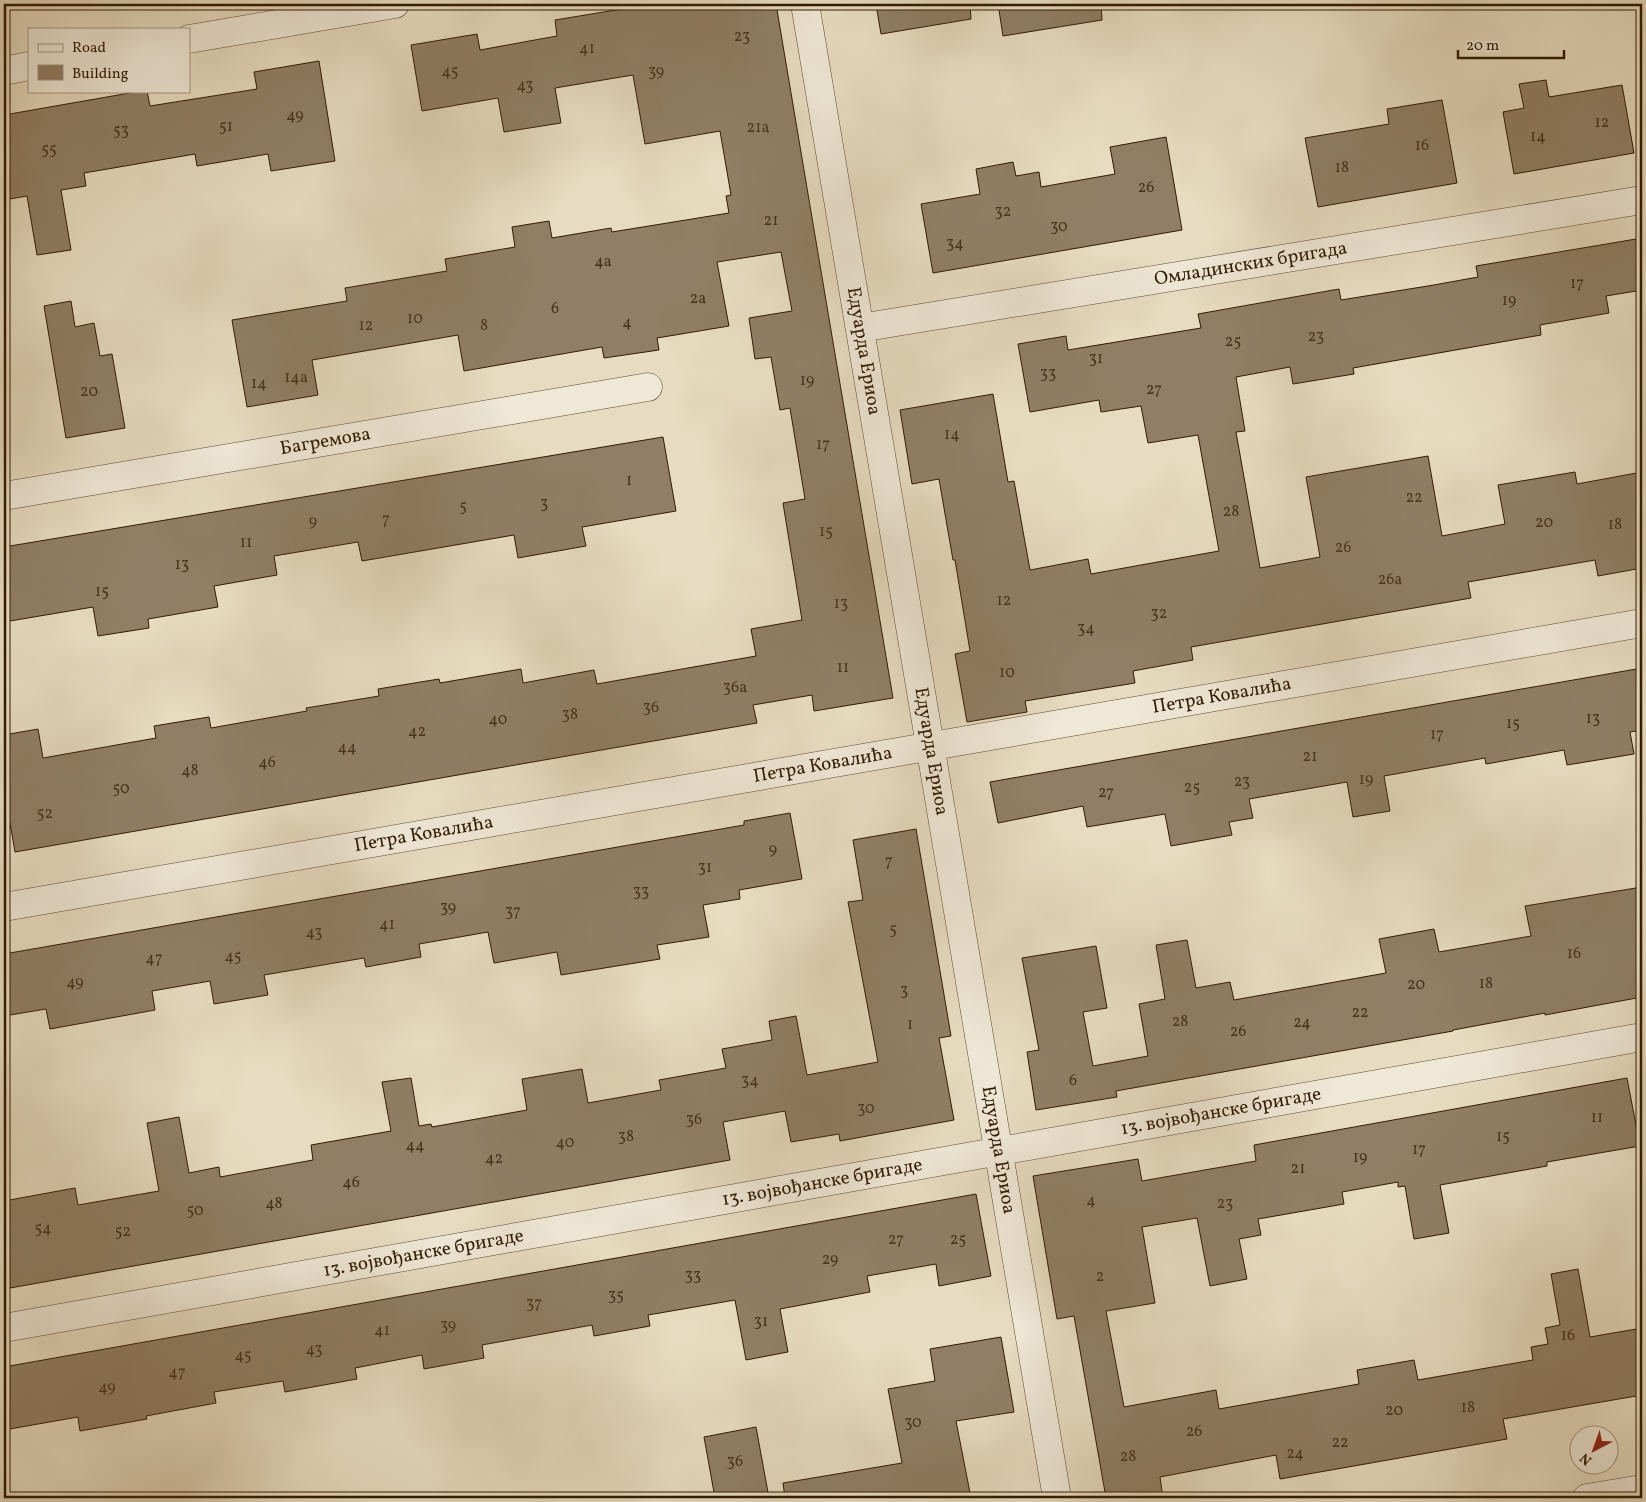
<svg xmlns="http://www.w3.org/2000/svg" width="1646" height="1502" viewBox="0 0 1646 1502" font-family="Vollkorn,serif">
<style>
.building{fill:#907f66;stroke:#311a03}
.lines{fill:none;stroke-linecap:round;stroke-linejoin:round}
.street-casing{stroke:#5e4a32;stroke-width:29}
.street{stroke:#efe8d7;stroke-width:28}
.labels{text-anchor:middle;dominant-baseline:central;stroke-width:5;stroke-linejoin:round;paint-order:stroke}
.number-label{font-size:16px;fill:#49331c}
.street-label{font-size:19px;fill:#311a03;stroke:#efe8d7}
</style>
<rect width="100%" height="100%" fill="#e7dcc1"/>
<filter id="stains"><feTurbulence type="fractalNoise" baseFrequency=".004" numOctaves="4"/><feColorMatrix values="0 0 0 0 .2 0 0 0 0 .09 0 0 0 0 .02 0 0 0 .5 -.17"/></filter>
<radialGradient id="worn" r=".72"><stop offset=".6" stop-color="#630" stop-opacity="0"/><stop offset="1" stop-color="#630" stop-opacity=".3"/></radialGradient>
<g class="building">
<path d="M652,4H776L893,698L814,711L812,695L753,705L757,723L15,852L4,788V735L38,729L43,758L156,738L154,726L209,717L211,728L307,711L306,708L379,696L378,689L439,679L440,683L521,669L523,683L594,670L597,684L756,656L751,629L802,620L783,503L805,499L790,408L780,410L771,357L755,359L749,318L792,311L781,252L717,262L729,326L657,338L659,350L604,358L602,347L464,371L458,335L312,360L318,395L247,407L232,320L347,301L345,288L447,271L445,259L515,247L512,227L549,221L552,238L611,228L612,232L729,213L726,196L731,195L720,131L645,144L633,75L555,88L561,123L504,132L498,98L422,111L411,45L477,34L480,50L557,36L555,20Z"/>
<path d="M876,4H970L971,19L881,34Z"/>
<path d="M998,4H1101L1102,20L1003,36Z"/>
<path d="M319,61L335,161L271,171L268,154L197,166L195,154L84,173L86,186L61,190L71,250L37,255L27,196L4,200V115L141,91H147L150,106L257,89L254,72Z"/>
<path d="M1546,80L1549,97L1622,85L1634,153L1514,174L1503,112L1524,108L1519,84Z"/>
<path d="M1442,100L1457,183L1318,207L1305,138L1389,124L1387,109Z"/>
<path d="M1166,137L1182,230L933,273L921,204L980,194L976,169L1013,162L1016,176L1039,172L1041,187L1115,174L1110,147Z"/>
<path d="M1642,238V290L1606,296L1609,313L1540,325L1541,335L1353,368L1354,374L1293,384L1290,367L1236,377L1245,431L1236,432L1260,568L1320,557L1306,477L1428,456L1442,536L1505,524L1498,485L1575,472L1577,484L1642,472V568L1598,576L1595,560L1468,582L1471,598L1191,647L1193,660L1133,671L1135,683L1025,701L1027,712L967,722L955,654L970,651L955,560H953L939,479L912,484L900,410L993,394L1008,482L1014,481L1030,570L1088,559L1091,574L1219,551L1198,435L1148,443L1141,406L1101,412L1099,400L1030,412L1018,344L1066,336L1068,350L1201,328L1198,314L1339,289L1341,300L1434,285L1478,277L1476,266Z"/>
<path d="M71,301L75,327L94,323L100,356L112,354L125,428L66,438L44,306Z"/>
<path d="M663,437L676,511L582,527L586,546L518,558L514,535L362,561L358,542L274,556L277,575L214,586L218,607L148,619L149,628L98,636L93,607L4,622V547Z"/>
<path d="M1642,668V730L1630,732L1634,754L1567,765L1564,750L1486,764L1485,758L1384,776L1390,811L1353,817L1347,782L1249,799L1253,818L1229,822L1232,835L1171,846L1165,814L1087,827L1083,806L998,823L990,782Z"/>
<path d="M790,813L802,879L739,890L740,899L703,905L709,937L657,945L660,959L561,975L557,952L494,963L488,932L419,944L421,957L366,967L364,958L264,975L268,995L214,1004L210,981L152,991L155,1010L50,1029L46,1009L4,1016V954L744,825V821Z"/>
<path d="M916,829L951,1036L939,1038L954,1120L840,1141L839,1134L791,1142L785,1111L723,1122L730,1160L10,1288L4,1256V1201L75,1188L78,1205L159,1191L147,1123L179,1117L189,1173L219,1167L220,1177L313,1160L311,1145L391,1131L382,1082L411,1078L419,1126L431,1124L432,1127L527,1110L522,1079L582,1069L588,1103L661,1090L659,1080L726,1068L722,1049L772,1040L769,1021L796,1016L807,1075L878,1062L848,902L863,900L853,840Z"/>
<path d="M1642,887V997L1545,1015V1013L1453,1030V1031L1116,1091L1117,1097L1036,1110L1027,1052L1039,1050L1022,958L1096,946L1107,1008L1083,1012L1093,1066L1148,1056L1139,1004L1165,999L1156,945L1187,940L1196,988L1230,982L1234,1000L1386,973L1379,939L1434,929L1439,952L1531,936L1525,906Z"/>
<path d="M1627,1078L1640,1146L1547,1162V1166L1440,1185L1449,1233L1414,1239L1405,1186L1398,1187V1182L1342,1192L1344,1204L1258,1219L1261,1235L1239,1239L1247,1279L1210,1286L1197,1218L1142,1227L1155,1303L1106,1311L1124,1407L1216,1390L1219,1409L1359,1384L1357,1370L1414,1360L1418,1380L1533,1360L1531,1347L1548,1344L1545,1328L1560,1325L1551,1274L1578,1269L1590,1337L1642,1328V1395L1503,1419L1507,1439L1280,1479L1276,1455L1160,1477L1163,1498H1106L1074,1316L1057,1319L1033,1176L1138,1159L1142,1181L1256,1161L1254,1145Z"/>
<path d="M976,1194L991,1276L939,1286L936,1264L867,1276L870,1292L780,1309L788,1352L746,1360L735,1300L648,1315L650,1326L594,1336L592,1325L482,1345L484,1358L424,1369L422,1355L355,1368L357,1379L285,1392L283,1381L214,1392L216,1403L146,1416L147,1419L80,1431L78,1417L4,1430V1367Z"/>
<path d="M1001,1337L1014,1412L956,1421L971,1498H785L783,1483L902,1463L888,1389L935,1381L930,1349Z"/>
<path d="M756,1427L769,1498H715L704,1437Z"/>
</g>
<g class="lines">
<g class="street-casing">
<g id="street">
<path id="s1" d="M805,4L1057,1498"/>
<path d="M189,39L395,4"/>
<path d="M4,71L29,66"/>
<path id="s2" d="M860,328L1642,200"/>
<path id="s3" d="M4,496L648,387"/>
<path id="s4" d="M4,907L1642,623"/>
<path id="s5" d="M4,1328L1642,1037"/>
<path d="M1587,1498L1642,1489"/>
</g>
</g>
<use href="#street" class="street"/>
</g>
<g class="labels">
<g class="number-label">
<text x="742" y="37">23</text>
<text x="587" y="49">41</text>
<text x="450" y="72">45</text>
<text x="656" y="72">39</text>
<text x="525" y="86">43</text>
<text x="295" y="116">49</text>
<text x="1602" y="123">12</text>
<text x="226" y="127">51</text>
<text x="758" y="128">21a</text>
<text x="121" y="131">53</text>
<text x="1538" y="137">14</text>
<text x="1422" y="146">16</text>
<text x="49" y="150">55</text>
<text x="1342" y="168">18</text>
<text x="1146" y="188">26</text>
<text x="1003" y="212">32</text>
<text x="771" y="221">21</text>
<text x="1059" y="227">30</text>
<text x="955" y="244">34</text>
<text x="603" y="262">4a</text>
<text x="1577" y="284">17</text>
<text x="698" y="299">2a</text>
<text x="1509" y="301">19</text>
<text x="555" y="309">6</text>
<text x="415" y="319">10</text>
<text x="627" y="323">4</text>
<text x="366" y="326">12</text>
<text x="484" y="326">8</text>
<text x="1316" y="337">23</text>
<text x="1233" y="342">25</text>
<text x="1096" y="359">31</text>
<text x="1048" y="374">33</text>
<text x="296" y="378">14a</text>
<text x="807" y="381">19</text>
<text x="259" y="384">14</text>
<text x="1154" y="390">27</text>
<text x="89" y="392">20</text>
<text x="952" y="435">14</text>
<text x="823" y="445">17</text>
<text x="629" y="481">1</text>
<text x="1414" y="498">22</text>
<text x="544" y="504">3</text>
<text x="463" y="507">5</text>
<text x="1231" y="512">28</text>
<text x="386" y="520">7</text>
<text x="313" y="522">9</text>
<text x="1544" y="523">20</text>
<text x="1615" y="525">18</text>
<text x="826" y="532">15</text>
<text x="246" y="543">11</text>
<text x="1343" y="548">26</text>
<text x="182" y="565">13</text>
<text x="1390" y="580">26a</text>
<text x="102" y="592">15</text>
<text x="1004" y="601">12</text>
<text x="841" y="604">13</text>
<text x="1159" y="614">32</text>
<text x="1086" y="629">34</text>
<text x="843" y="668">11</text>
<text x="1007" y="673">10</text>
<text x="735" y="688">36a</text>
<text x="651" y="708">36</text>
<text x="570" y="715">38</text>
<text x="1593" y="719">13</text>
<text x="498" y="720">40</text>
<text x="1513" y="724">15</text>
<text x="417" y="732">42</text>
<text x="1437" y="735">17</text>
<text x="347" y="748">44</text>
<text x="1310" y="757">21</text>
<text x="267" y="763">46</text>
<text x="190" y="771">48</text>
<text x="1366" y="780">19</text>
<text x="1242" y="782">23</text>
<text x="1192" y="788">25</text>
<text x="121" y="789">50</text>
<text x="1106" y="793">27</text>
<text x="45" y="814">52</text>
<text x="773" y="850">9</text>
<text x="889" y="862">7</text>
<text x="705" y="868">31</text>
<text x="641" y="892">33</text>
<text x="448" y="908">39</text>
<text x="513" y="912">37</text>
<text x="387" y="925">41</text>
<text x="893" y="930">5</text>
<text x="314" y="933">43</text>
<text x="1574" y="954">16</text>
<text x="233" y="957">45</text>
<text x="154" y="959">47</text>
<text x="75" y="983">49</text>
<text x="1486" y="984">18</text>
<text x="1416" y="985">20</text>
<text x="904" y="991">3</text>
<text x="1360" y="1013">22</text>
<text x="1180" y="1022">28</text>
<text x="1302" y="1023">24</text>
<text x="910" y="1025">1</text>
<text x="1238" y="1032">26</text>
<text x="750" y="1081">34</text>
<text x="1073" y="1081">6</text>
<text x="866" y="1109">30</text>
<text x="1597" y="1118">11</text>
<text x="694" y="1120">36</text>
<text x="626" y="1137">38</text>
<text x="1503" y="1137">15</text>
<text x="565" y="1143">40</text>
<text x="415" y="1146">44</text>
<text x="1419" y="1150">17</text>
<text x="1360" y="1158">19</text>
<text x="494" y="1159">42</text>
<text x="1298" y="1169">21</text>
<text x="351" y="1183">46</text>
<text x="1091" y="1201">4</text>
<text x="274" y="1204">48</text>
<text x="1225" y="1204">23</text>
<text x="195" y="1211">50</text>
<text x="43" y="1229">54</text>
<text x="123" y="1232">52</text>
<text x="896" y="1240">27</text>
<text x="958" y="1240">25</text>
<text x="830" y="1260">29</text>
<text x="693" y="1276">33</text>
<text x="1100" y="1277">2</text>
<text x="616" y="1296">35</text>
<text x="534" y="1304">37</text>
<text x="761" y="1322">31</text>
<text x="448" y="1326">39</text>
<text x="382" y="1331">41</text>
<text x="1568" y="1336">16</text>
<text x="314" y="1350">43</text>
<text x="243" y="1356">45</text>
<text x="177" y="1373">47</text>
<text x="107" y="1388">49</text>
<text x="1468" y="1408">18</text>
<text x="1394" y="1411">20</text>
<text x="913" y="1423">30</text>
<text x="1194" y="1432">26</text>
<text x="1340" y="1443">22</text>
<text x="1295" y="1454">24</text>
<text x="1128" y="1457">28</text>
<text x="735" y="1462">36</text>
</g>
<g class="street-label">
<text stroke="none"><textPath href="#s2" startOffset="396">Омладинских бригада</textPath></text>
<text stroke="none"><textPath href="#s1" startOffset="352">Едуарда Ериоа</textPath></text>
<text stroke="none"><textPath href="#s3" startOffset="326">Багремова</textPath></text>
<text stroke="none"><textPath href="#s4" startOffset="1236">Петра Ковалића</textPath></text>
<text stroke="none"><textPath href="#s1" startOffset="758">Едуарда Ериоа</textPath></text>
<text stroke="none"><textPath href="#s4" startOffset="831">Петра Ковалића</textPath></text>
<text stroke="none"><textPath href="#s4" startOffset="426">Петра Ковалића</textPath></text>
<text stroke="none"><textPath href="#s5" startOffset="1236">13. војвођанске бригаде</textPath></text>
<text stroke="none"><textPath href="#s1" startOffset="1162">Едуарда Ериоа</textPath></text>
<text stroke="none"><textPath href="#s5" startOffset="831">13. војвођанске бригаде</textPath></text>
<text stroke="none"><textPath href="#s5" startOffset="426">13. војвођанске бригаде</textPath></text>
</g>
</g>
<rect width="1646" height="1502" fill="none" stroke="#e7dcc1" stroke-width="20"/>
<rect x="5" y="5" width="1636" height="1492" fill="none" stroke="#311a03" stroke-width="2.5"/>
<rect x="10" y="10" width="1626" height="1482" fill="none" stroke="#311a03"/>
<rect x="28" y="28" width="162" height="65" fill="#efe8d7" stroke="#a39682"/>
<rect x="38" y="44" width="25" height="8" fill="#efe8d7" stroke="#a39682"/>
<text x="72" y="52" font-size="15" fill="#311a03">Road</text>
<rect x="38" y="65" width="25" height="15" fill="#907f66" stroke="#a39682"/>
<text x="72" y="78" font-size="15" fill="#311a03">Building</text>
<g transform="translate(1594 1450) rotate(221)"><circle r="24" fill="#efe8d7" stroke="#a39682"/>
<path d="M0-4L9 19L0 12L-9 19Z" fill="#8f2418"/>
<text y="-8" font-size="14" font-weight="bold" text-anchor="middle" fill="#311a03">N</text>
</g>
<path d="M1458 50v8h106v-8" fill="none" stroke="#311a03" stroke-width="2.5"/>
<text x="1466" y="50" font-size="15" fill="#311a03" stroke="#efe8d7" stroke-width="4" paint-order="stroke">20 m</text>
<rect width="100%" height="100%" filter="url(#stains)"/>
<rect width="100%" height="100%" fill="url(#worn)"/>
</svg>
